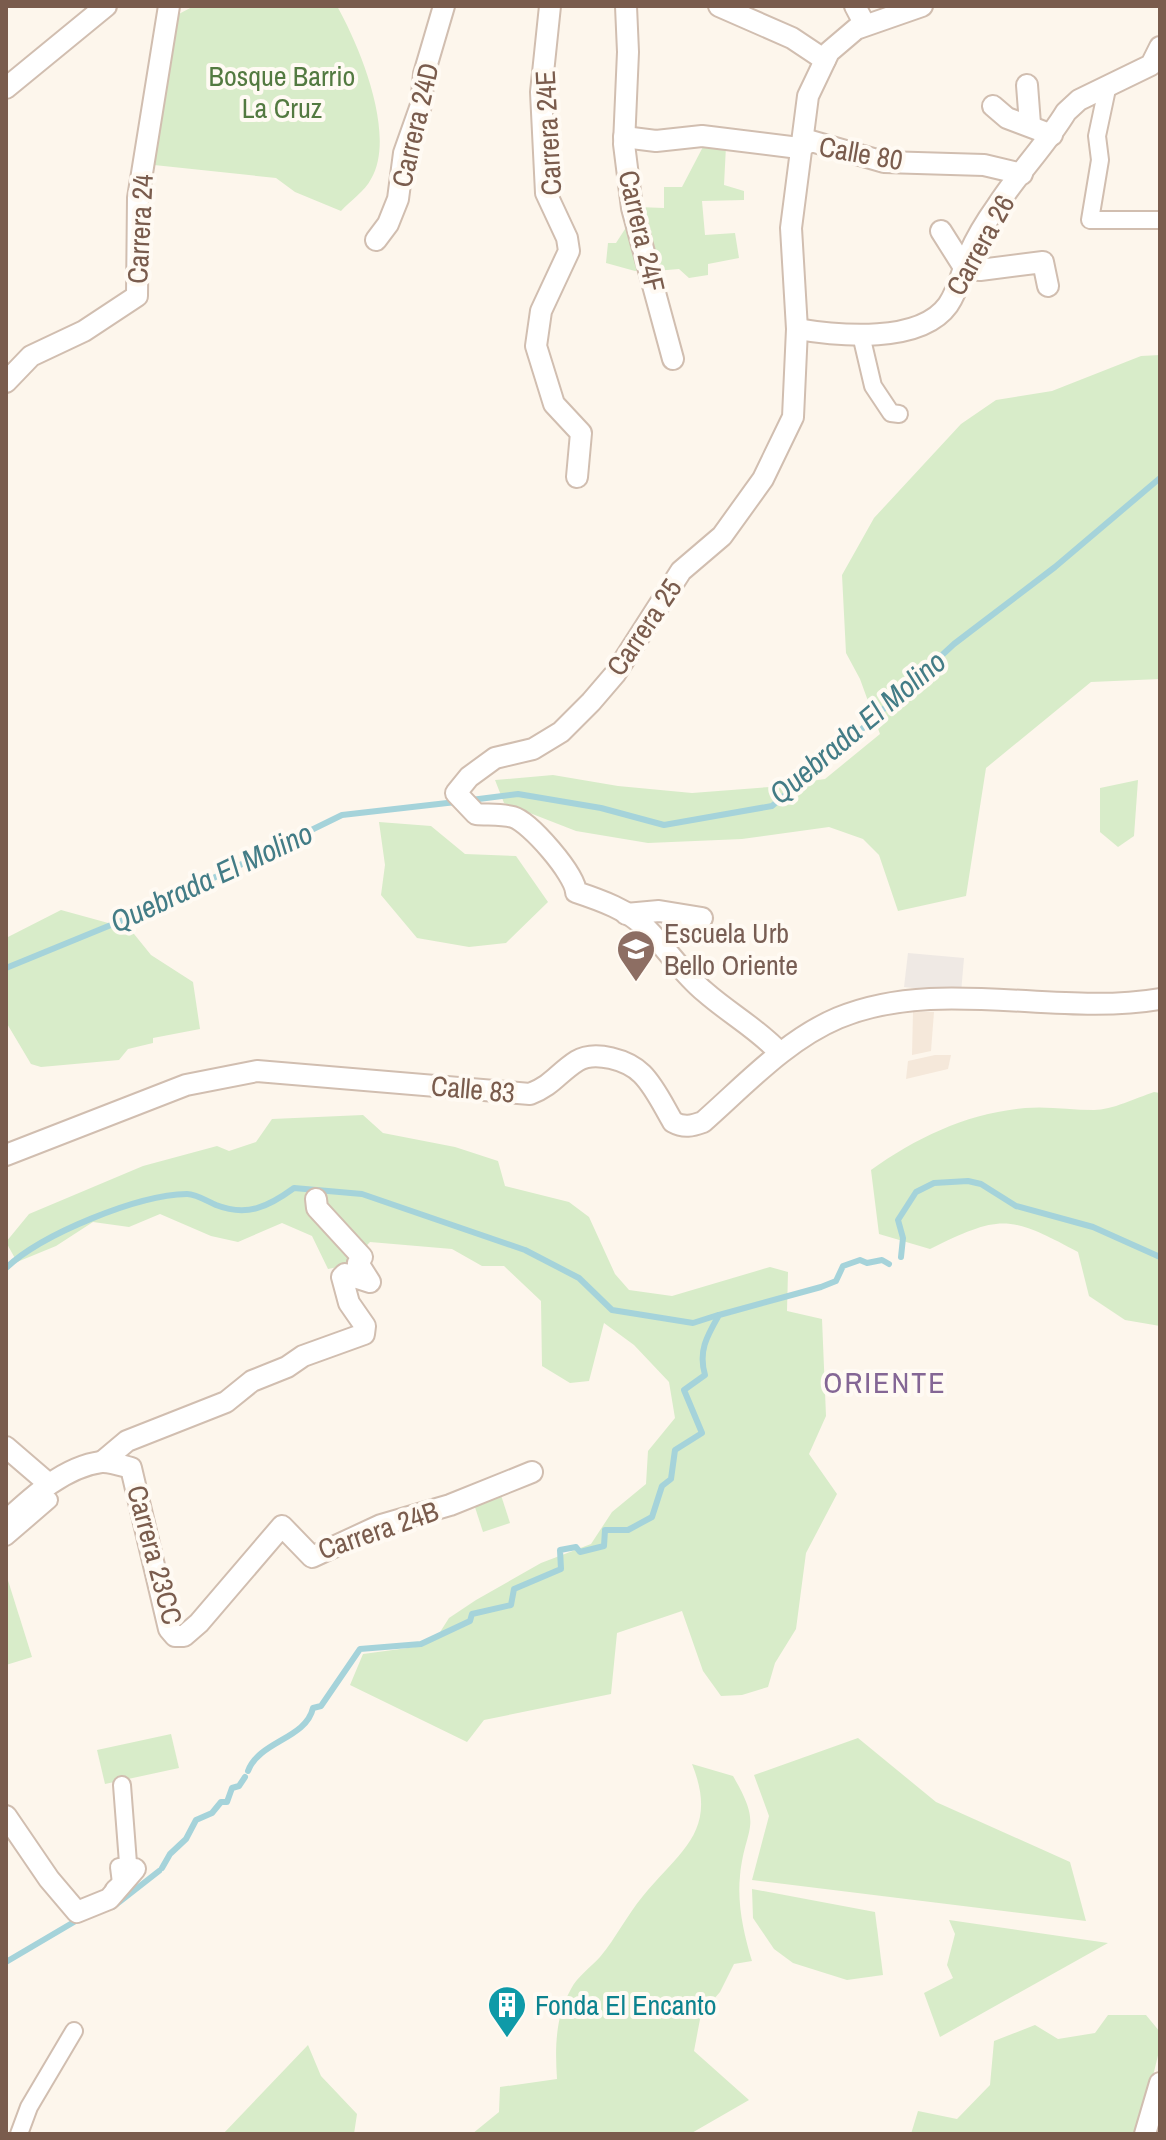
<svg xmlns="http://www.w3.org/2000/svg" width="1166" height="2140" viewBox="0 0 1166 2140" font-family="'Archivo Narrow',sans-serif">
<style>
.residential{fill:#f5e8da}
.industrial{fill:#efe9e4}
.green{fill:#d8ecc9}
.lines{fill:none;stroke-linecap:round;stroke-linejoin:round}
.stream{stroke:#a5d3da;stroke-width:6}
.pedestrian-casing{stroke:#d1beb0;stroke-width:20}
.minor-casing{stroke:#d1beb0;stroke-width:24}
.pedestrian{stroke:#fff;stroke-width:16}
.minor{stroke:#fff;stroke-width:20}
.labels{text-anchor:middle;dominant-baseline:central;stroke-width:8;stroke-linejoin:round;paint-order:stroke}
.park-label{font-size:28px;fill:#537a41;stroke:#fffaf3}
.street-label{font-size:28px;fill:#7a5c4d;stroke:#fffaf3}
.education-label{font-size:28px;fill:#785e54;stroke:#fffaf3;text-anchor:start}
.culture-label{font-size:28px;fill:#0d838f;stroke:#fffaf3;text-anchor:start}
.water-label{font-size:30px;font-style:italic;fill:#437c86;stroke:#fffaf3}
.neighbourhood-label{font-size:30px;letter-spacing:2px;fill:#846695;stroke:#fffaf3}
</style>
<rect width="100%" height="100%" fill="#fdf6ec"/>
<g class="residential">
<path d="M913,1012H934L931,1051L912,1055Z"/>
<path d="M935,1055H951L948,1069L906,1079L908,1061Z"/>
</g>
<path class="industrial" d="M908,953L964,958L961,993L904,987Z"/>
<g class="green">
<path d="M194,6H337C359,45 397,135 371,179C365,191 350,201 341,211L295,192L276,178L154,165L175,16Z"/>
<path d="M705,143L726,146L724,185L744,191V200L702,201L705,235L735,233L739,258L708,264V275L689,278L679,269L655,271L638,207L664,208V187H682Z"/>
<path d="M627,226L646,269L635,271L606,263L608,243H616Z"/>
<path d="M1160,355V679L1091,682L986,768L966,896L898,911L879,855L863,839L829,827L742,839L648,843L576,831L504,803L495,780L553,775L618,786L692,793L770,787L825,779L880,734L860,679L846,653L842,575L874,518L961,424L996,400L1052,391L1141,356Z"/>
<path d="M1138,780L1134,836L1118,847L1100,832V788Z"/>
<path d="M379,822L431,826L465,854L516,856L548,902L506,943L469,947L417,938L381,895L385,865Z"/>
<path d="M61,910L130,929L151,955L193,982L200,1029L153,1038V1043L128,1049L119,1060L41,1067L31,1064L6,1022V938Z"/>
<path d="M1154,1092L1160,1093V1326L1125,1320L1089,1296L1078,1252C1009,1215 1001,1214 930,1249L879,1234L871,1170C917,1137 968,1113 1025,1108C1049,1106 1070,1110 1094,1110C1112,1110 1136,1098 1154,1092Z"/>
<path d="M363,1115L383,1133L455,1147L498,1161L505,1186L569,1202L589,1217L615,1274L629,1290L672,1296L770,1267L788,1272L787,1311L822,1319L826,1416L809,1454L837,1494L806,1553L796,1629L775,1663L768,1687L742,1695L721,1696L703,1671L682,1611L617,1633L611,1694L484,1720L467,1742L350,1685L363,1654L415,1647L435,1640L449,1618L476,1600L541,1563L591,1544L612,1512L646,1484L648,1451L675,1418L669,1382L634,1345L604,1323L589,1381L570,1383L542,1366L541,1301L504,1266H482L452,1249L370,1242L348,1265L328,1269L312,1236L282,1223L238,1242L211,1236L160,1214L129,1227L93,1222L56,1246L17,1262L6,1242L29,1214L143,1166L217,1146L229,1151L256,1142L272,1119Z"/>
<path d="M500,1492L510,1523L483,1532L473,1501Z"/>
<path d="M6,1574L32,1657L6,1665Z"/>
<path d="M171,1734L179,1768L105,1784L97,1750Z"/>
<path d="M858,1738L936,1802L1070,1862L1086,1921L752,1880L769,1816L754,1775Z"/>
<path d="M692,1764L733,1776C764,1829 745,1825 740,1876C737,1904 744,1935 752,1961L734,1964L720,1992L701,2014L694,2051L749,2100L690,2134H472L499,2112L500,2087L557,2079C555,2048 555,2017 571,1989C577,1977 591,1967 600,1957C616,1938 627,1915 643,1896C681,1850 719,1831 692,1764Z"/>
<path d="M752,1889L875,1912L883,1975L847,1980L793,1963L774,1949L753,1918Z"/>
<path d="M949,1920L1108,1943L940,2037L924,1993L953,1978L947,1965L955,1934Z"/>
<path d="M1108,2015H1146L1160,2032V2047L1139,2134H911L918,2111L957,2119L990,2085L994,2041L1035,2025L1058,2039L1095,2033Z"/>
<path d="M308,2045L321,2076L357,2114L354,2134H223Z"/>
</g>
<g class="lines">
<g class="stream">
<path d="M471,800L518,794L601,808L664,825L772,806L850,740L954,644L1055,567L1160,478"/>
<path d="M6,968L150,909L342,815L456,802"/>
<path d="M901,1257L903,1238L898,1220L916,1192L934,1183L968,1181L981,1184L1016,1206L1093,1227L1160,1257"/>
<path d="M6,1268C42,1234 137,1195 187,1194C196,1194 207,1201 216,1205C247,1217 268,1207 294,1188L362,1194L525,1250L579,1278L612,1310L693,1323L718,1315"/>
<path d="M248,1771C259,1741 306,1739 313,1708L321,1706L360,1649L421,1644L470,1621L472,1614L511,1605L514,1589L561,1569L560,1550L576,1547L580,1552L604,1546L605,1530H628L652,1517L662,1486L671,1479L675,1450L702,1433L684,1390L705,1375C698,1351 707,1336 719,1315L821,1287L836,1281L843,1266L860,1260L867,1263L882,1260L889,1264"/>
<path d="M162,1868L170,1854L186,1839L196,1820L212,1813L221,1802H227L232,1788L239,1786L245,1777"/>
<path d="M113,1907L159,1871"/>
<path d="M6,1962L79,1919"/>
</g>
<g class="pedestrian-casing">
<g id="pedestrian">
<path d="M1107,89L1097,136L1100,160L1090,220H1160"/>
<path d="M861,335L873,386L891,413L899,414"/>
<path d="M6,1537L49,1500"/>
<path d="M122,1785L129,1876"/>
<path d="M114,1889L121,1883L119,1867L128,1866"/>
<path d="M19,2134L29,2107L74,2031"/>
</g>
</g>
<g class="minor-casing">
<g id="minor">
<path d="M550,6L541,92L546,193L567,238L569,251L541,311L536,346L554,404L581,433L577,477"/>
<path d="M626,6L628,52L624,144L632,208L673,359"/>
<path d="M719,6L792,38L825,60"/>
<path d="M855,6L865,25"/>
<path d="M1027,85L1030,124"/>
<path d="M6,88L106,6"/>
<path d="M993,106L1007,118L1052,135"/>
<path d="M624,137L656,141L702,136L799,148L811,141L884,162L984,165L1022,174"/>
<path d="M941,231L965,269L980,270L1043,262L1048,286"/>
<path d="M376,240L388,224L398,199L404,153L421,105L424,74L444,6"/>
<path d="M797,329C839,336 920,344 948,305C959,289 962,271 969,254C976,238 987,220 997,206C1018,173 1046,145 1066,112L1079,100L1151,65L1160,47"/>
<path d="M6,382L31,356L84,331L137,296L138,198L169,6"/>
<path d="M626,914L659,911L702,918"/>
<path d="M780,1053C758,1029 730,1014 705,992C682,973 667,949 647,929C629,910 600,900 576,892C575,874 530,822 513,817C502,814 487,815 476,814L456,793L469,777L495,758L533,749L561,732L591,702L615,674L681,571L722,536L763,479L793,417L797,329L791,228L808,96L829,52L856,29L922,6"/>
<path d="M6,1155L186,1085L257,1071L530,1094C553,1085 558,1073 577,1061C595,1050 628,1060 642,1074C655,1087 664,1107 673,1122C684,1128 692,1126 703,1122C745,1085 786,1040 838,1018C939,976 1055,1017 1160,999"/>
<path d="M6,1447L49,1484"/>
<path d="M102,1462L127,1441L226,1402L252,1381L287,1367L303,1356L364,1334L365,1326L349,1303L342,1277L345,1274L370,1282L358,1263L362,1257L317,1208L316,1199"/>
<path d="M6,1521C32,1497 64,1467 101,1462C110,1461 123,1466 131,1468L169,1629L175,1636H184L199,1623L282,1526L312,1557L381,1525L450,1505L532,1472"/>
<path d="M6,1816L49,1879L77,1912L109,1899L135,1869"/>
<path d="M1145,2134L1160,2083"/>
</g>
</g>
<use href="#pedestrian" class="pedestrian"/>
<use href="#minor" class="minor"/>
</g>
<defs>
<g id="school-pin" transform="scale(2)"><path d="M0 17L-7.5 6A9.5 9.5 0 1 1 7.5 6Z" fill="#8d6e63" stroke="#fffaf3"/><path d="M0-5L7-2L0 1L-7-2ZM-4 1L0 2.5L4 1V4Q0 6-4 4Z" fill="#fff"/></g>
<g id="building-pin" transform="scale(2)"><path d="M0 17L-7.5 6A9.5 9.5 0 1 1 7.5 6Z" fill="#0f9aa8" stroke="#fffaf3"/><path d="M-4-6H4V6H1V3H-1V6H-4ZM-2.5-4.3h1.7v1.8h-1.7ZM.8-4.3h1.7v1.8H.8ZM-2.5-1h1.7V.8h-1.7ZM.8-1h1.7V.8H.8Z" fill="#fff"/></g>
</defs>
<g fill-rule="evenodd">
<use href="#school-pin" x="636" y="949"/>
<use href="#building-pin" x="507" y="2005"/>
</g>
<g class="labels">
<g class="park-label">
<text x="282" y="76">Bosque Barrio<tspan x="282" dy="32">La Cruz</tspan></text>
</g>
<g class="street-label">
<text transform="translate(415 125) rotate(-77)">Carrera 24D</text>
<text transform="translate(548 133) rotate(-93)">Carrera 24E</text>
<text transform="translate(861 153) rotate(10)">Calle 80</text>
<text transform="translate(140 229) rotate(-87)">Carrera 24</text>
<text transform="translate(642 231) rotate(77)">Carrera 24F</text>
<text transform="translate(980 245) rotate(-61)">Carrera 26</text>
<text transform="translate(644 627) rotate(-56)">Carrera 25</text>
<text transform="translate(473 1089) rotate(5)">Calle 83</text>
<text transform="translate(378 1530) rotate(-19)">Carrera 24B</text>
<text transform="translate(155 1555) rotate(75)">Carrera 23CC</text>
</g>
<g class="education-label">
<text x="664" y="933">Escuela Urb<tspan x="664" dy="32">Bello Oriente</tspan></text>
</g>
<g class="culture-label">
<text x="535" y="2005">Fonda El Encanto</text>
</g>
<g class="water-label">
<text transform="translate(857 727) rotate(-40)">Quebrada El Molino</text>
<text transform="translate(211 877) rotate(-25)">Quebrada El Molino</text>
</g>
<g class="neighbourhood-label">
<text x="885" y="1382">ORIENTE</text>
</g>
</g>
<rect width="1166" height="2140" fill="none" stroke="#7a5c4d" stroke-width="16"/>
</svg>
